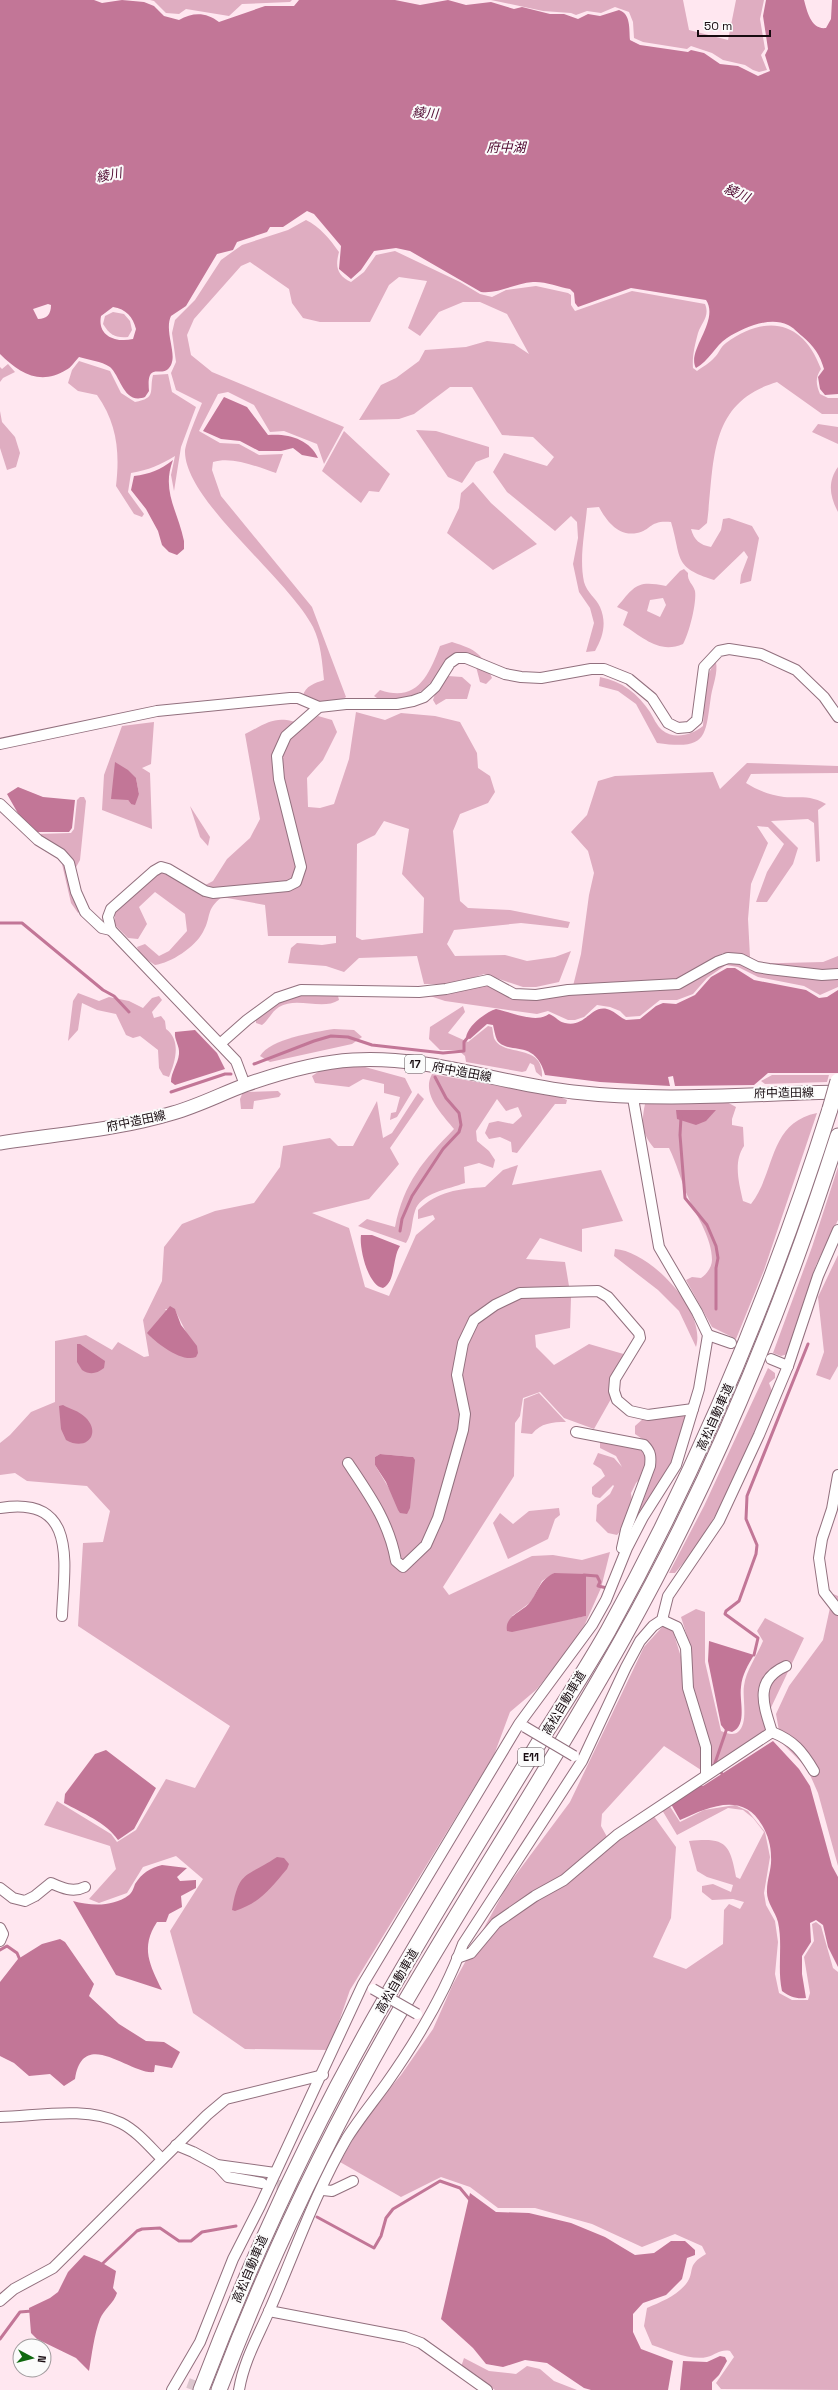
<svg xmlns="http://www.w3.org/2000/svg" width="838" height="2390" viewBox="0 0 838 2390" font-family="'Space Grotesk','Noto Sans JP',sans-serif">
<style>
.green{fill:#dfadc1;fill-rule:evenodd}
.water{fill:#c27697;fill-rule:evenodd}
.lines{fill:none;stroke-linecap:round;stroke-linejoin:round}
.stream{stroke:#c27697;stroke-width:3}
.minor-tunnel{stroke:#dcc6ce;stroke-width:10;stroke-dasharray:10 5;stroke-linecap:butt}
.minor-casing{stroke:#92707e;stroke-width:12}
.major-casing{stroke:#92707e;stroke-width:15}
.highway-casing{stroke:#92707e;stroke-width:17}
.minor{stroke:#fff;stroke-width:10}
.major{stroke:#fff;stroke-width:13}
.highway{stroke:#fff;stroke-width:15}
.minor-bridge-casing{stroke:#92707e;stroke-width:12;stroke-linecap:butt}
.highway-bridge-casing{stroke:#92707e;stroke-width:17;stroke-linecap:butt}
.minor-bridge{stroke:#fff;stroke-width:10}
.highway-bridge{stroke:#fff;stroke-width:15}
.labels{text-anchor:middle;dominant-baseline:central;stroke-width:4;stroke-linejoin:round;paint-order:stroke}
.shield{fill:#fbfbfb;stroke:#5b5356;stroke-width:1}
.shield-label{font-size:11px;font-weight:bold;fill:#170b10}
.street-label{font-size:12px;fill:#170b10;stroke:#fbfbfb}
.water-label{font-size:13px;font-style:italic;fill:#4e072f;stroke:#fbfbfb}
</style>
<rect width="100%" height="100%" fill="#ffe7f0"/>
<g class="green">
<path d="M150,0H292L290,2L242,4L229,16L186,9L179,14L166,13L154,1Z"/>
<path d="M491,0H683L689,30L728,40L736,0H764L760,19L765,49L761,55L767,70L759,72L753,70L745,65L723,60L712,53L691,46L687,49L643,42L634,38L633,22L629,12L615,7L601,13L587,11L576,15L571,13L543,11Z"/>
<path d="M306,220C320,227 329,238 339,252C335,267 337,275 351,282L364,272L376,255L395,251L460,282L480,294L492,297L506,290L536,286L568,293L571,295V305L575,311L632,291L705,304C710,316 702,322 698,333C695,344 692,357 693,368L697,371C702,367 710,363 714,358C719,354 720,347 726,343C766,314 803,320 821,369C815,378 816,384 820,394L828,398H838V414H822L777,382C707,403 715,462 707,523L699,530L691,529C694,540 700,545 711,547L721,530L723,519L729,518L752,526L759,538L751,581L740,584L741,575L748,557L744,551L714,580C673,567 682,559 671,522C649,520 652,530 637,533C618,537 606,520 599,507L587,508C585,532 579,558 584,582C587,593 596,598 600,607C607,623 603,637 595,651L586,652L594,623L590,608L579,592L573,564L578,538L577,522L571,516L555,531L507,492L493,472L504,453L547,466L554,457L533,437L502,435L472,387H450L414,414L399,419L359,420L381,385L396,378L419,361L425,350L466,347L487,341L514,344L529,354L507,314L480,302H463L439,312L420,336L408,328L427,281L399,277L389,285L370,322H320L303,318L292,303L289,289L250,262L241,266L194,319L187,335L191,355L212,372L344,427L324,464L317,444L284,431L270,432L254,405L228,392L218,394L199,431L220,443L239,444L259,455L283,454L276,473C257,467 233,456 213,462L212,470L221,496L312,607L346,697C333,707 317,701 303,696C305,686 315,683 324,680C322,662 321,643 313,627C287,577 186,502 185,452C185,443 198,413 202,403L176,390L171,373L176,362L172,333L175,320L195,300L221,260L242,245L288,230Z"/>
<path d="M113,312L124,314L130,321L132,330L128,337C115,338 110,335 103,324L105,316Z"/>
<path d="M79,361L110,371L121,393L135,402C157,398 149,391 153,375L168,374L172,392L196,407L181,447L174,491L171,475L175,456C160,465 149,470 131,473L128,492L144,514L142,517L134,514L116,486C120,452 117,423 97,395L78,391L68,383L72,370Z"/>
<path d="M8,364L15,372L3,378L0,382V367L2,369Z"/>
<path d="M0,411L2,422L15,437L20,453L16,467L7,470L0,448Z"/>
<path d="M818,424L838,427V444L812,432Z"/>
<path d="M416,430L436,431L489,447V457L476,462L462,483L448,477Z"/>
<path d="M344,431L390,474L379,492L369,491L361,503L322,471Z"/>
<path d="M838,467V512C830,497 827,482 838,467Z"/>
<path d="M473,482L491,503L537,544L493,570L447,533L459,508L461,493Z"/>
<path d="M684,569L688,573C687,581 693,584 695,591C697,602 689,634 683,644C659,654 644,638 623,625L628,612L617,607C635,586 636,580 666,586L680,571ZM663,598L666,605L660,617L647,611L650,600Z"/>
<path d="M452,642C477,650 482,653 492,678L486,684L480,682L473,655L459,652L445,663L448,676L462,677L471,685L467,699H446L436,705L433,700L436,691L430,683C418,698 399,700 380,700L374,696L380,690C417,703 429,675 440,646Z"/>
<path d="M716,662C718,673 713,685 711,696C705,738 707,750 657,743L636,704L618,691L599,686L600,677C622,681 638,694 650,712C653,717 657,726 662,730C674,740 692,735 703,726C705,708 702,676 716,662Z"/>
<path d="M356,712L385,720L401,713L435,716L460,722L477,753L478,768L490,776L495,792L488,803L460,814L453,831L460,901L468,908L510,910L570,922L568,928L521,923L454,930L447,944L455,956L505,955L527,961L555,957L571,951L559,982L536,987H523L484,974L454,984H424L417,956L359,958L344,972L326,966L288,963L291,948L297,943L322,945L336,943V936H268L265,905L222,897C205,910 212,916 203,932C195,947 171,963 155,965L140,955L137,947L145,944L159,956L169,951L187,931L185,914L155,892L139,907L147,924L138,939L128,938L115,925V910L157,874L164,872L196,890L213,881L227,859L250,838L260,819L245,734C271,721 277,714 306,726L318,716L332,720L337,732L323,760L307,778L308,807L320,808L334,804L349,759ZM384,821L409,829L402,874L424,898L423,933L362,940L356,937L357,844L375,835Z"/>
<path d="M154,722L151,764L142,768L150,773L152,829L102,810L104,775L122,726ZM136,778L139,794L131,804L128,800Z"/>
<path d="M747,763L838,766V773L751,774L746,783C757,790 770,795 784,797C801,798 810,795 826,804L818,810L820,861L816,862L814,823L808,819L771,821L798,848L793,864L767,902H756L767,872L784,844L768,827L757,826L768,843L751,884L748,919L750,957L723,953L677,980L573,986L581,954L589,895L594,873L588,851L571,832L587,815L598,781L615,776L713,772L720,789Z"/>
<path d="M80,797H84L86,801L80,860L75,869L60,849L38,834L71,833L74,829L77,800Z"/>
<path d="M190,806L210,837L208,846L200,837Z"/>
<path d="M62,864L69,870L80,911L78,913L71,903Z"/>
<path d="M838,956V987L820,995L804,986L758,977L738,967L726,965L707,978L693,994L677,1000H660L640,1016L626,1017L620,1011L610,1007L597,1005L584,1017L575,1020H568L548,1011L537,1014L445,1001L430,996L489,985L514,998L679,988L728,962L745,964L823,962Z"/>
<path d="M78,993L99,1001L109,997L129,1001L143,1008L152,998L159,996L162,1000L152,1012L154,1018L161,1016L165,1021L166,1029C181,1040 176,1060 169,1077L163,1075L159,1068L158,1050L140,1036L133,1038L126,1035L116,1014L97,1010L82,1003L78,1030L68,1041L73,1001Z"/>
<path d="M303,995L338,996L339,1000C322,1011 297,996 279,1007C272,1011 268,1021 262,1025L256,1023V1018L281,1001Z"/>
<path d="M463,1006L465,1012L448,1033L468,1042L488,1026L492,1027C493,1031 493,1037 495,1040C505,1057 544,1043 542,1077L536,1072L534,1065L530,1063L526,1071L522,1072L466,1062L465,1056L458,1050H440L429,1039L430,1027Z"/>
<path d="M334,1029L354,1030L362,1037L352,1044L270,1062L260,1056C270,1039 314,1032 334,1029Z"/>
<path d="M347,1066L365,1067L405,1078L412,1092L397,1117L390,1120L391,1113L396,1112L400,1097L384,1093V1084L363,1079L349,1087L315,1083L312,1076L321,1070Z"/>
<path d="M432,1074L560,1097L567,1100L566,1104H555L517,1153L512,1152L511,1142L500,1137L489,1139L485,1133L489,1123L498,1121L513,1124L522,1116L518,1107L506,1111L497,1099L476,1131L477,1141L489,1151L495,1160L493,1168L479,1163L464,1167L465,1183C449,1189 420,1193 415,1211C411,1223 413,1232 406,1243L358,1226L367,1219L395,1227C404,1182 423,1161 454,1129C442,1114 421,1094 432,1074Z"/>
<path d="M772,1075H829L827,1082L765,1084L761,1081Z"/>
<path d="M278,1091L281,1094L279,1097L254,1101L253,1109H241L240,1099L243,1092Z"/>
<path d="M418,1093L424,1099L390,1148L399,1164L369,1199L312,1213L349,1228L365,1287L389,1296L416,1235L435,1219L433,1215L418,1219V1210C438,1191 458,1189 485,1187L503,1170L518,1165L512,1185L601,1170L623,1221L582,1229V1252L540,1238L526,1259L565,1262L571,1298L570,1328L535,1335L536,1347L554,1365L589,1344L627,1355L611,1399L594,1429L564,1418L540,1392L523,1398L520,1416L515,1423L514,1476L443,1587L449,1595L532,1556L553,1555L582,1560L610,1552L601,1588L585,1624L572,1646L536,1690L510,1712L494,1755L350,1990L329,2050L245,2049L193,2013L170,1931L203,1879L176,1856L143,1867L127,1893L99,1903L89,1899L116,1869L110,1846L44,1825L57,1801L111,1834L117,1842L136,1830L166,1779L195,1788L230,1726L78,1626L83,1543L103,1542L110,1511L87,1486L27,1481L15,1473L0,1475V1443L10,1435L31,1412L55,1402V1341L86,1335L112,1350L118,1342L144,1357L149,1356L143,1320L162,1281L164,1247L182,1224L215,1211L254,1203L280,1167L283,1146L330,1138L338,1146H353L377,1101L383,1138L392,1133ZM165,1309L175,1310L188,1336ZM380,1454L413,1457L393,1495L375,1465V1457ZM554,1573L586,1616L554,1622L512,1616L531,1602L542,1581Z"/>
<path d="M723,1100L736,1107L732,1119V1125L743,1127L744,1146C733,1162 739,1183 743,1201L751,1204C776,1172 768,1123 817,1113L764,1270L736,1339L712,1327L686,1280L692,1277L701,1278C706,1275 712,1267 712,1260C712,1238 697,1217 688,1197C681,1181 677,1164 669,1148H654C642,1134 641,1123 645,1104Z"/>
<path d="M838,1167V1220L816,1265L788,1354L781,1356L773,1353L812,1247Z"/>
<path d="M615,1249C650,1251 707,1311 696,1347L679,1311L658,1290L614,1256Z"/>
<path d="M838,1255V1366L830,1380L816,1375L824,1352L818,1297Z"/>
<path d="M768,1368L775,1373V1378L769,1383L772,1391L768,1403C742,1463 718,1524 675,1573H669L704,1506Z"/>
<path d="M539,1393L566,1422C552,1422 541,1423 532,1434L521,1433L524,1399Z"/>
<path d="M685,1412C691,1444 645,1509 628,1538L655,1459C654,1446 645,1441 635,1434V1426L644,1418Z"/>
<path d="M604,1441C623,1444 639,1442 648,1460L644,1475L636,1483L631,1493L632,1502L623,1528L617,1535L608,1533L596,1521L597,1505L610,1494L614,1486L613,1485L600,1498L595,1497L592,1494V1487L605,1476L601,1469L593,1464L598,1453L614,1458L622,1467L616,1456L600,1448V1442Z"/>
<path d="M559,1508L560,1515L555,1519L548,1539L508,1559L493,1523L500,1513L513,1524L529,1511Z"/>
<path d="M833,1594L838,1596V1866L818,1793L807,1768L781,1742L776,1714L789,1686L823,1640Z"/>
<path d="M696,1609L705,1612V1662L721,1731C726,1733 733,1736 738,1732C749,1723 742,1698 744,1686C746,1670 757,1656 763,1641L757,1631L765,1618L804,1638L767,1716V1731L710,1767L692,1690L691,1649L681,1617Z"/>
<path d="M663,1626L673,1631L684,1667L683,1690L701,1750V1770L664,1746L602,1814L601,1826L611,1844L653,1815L676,1847L671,1918L653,1957L686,1969L723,1944L724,1910L729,1904L740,1909L744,1902L733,1899L712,1900L702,1892V1886L713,1884L731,1892L733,1885L707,1877L697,1871L689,1841C725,1837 730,1843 736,1877L740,1879L764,1832L753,1818L743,1810L728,1808L677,1835L662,1810L669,1805L680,1822L704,1810L735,1805L748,1811L765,1832L770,1857L764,1893L766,1905L775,1921L778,1942L775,1974L779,1993L792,2000H808L810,1993L804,1957L814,1941L812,1924L816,1922L821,1926L833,1968L838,1972V2390L721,2389L716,2383L734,2357L730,2351C720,2349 716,2355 707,2357C691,2361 667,2350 652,2345L644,2326L647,2308C661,2302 676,2296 686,2284C696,2271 685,2266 706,2254L702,2246L675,2234L642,2247L592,2224L535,2208H498L470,2187L441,2177L401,2197L340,2162L367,2115L401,2075L433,2029L453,1984L506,1888L570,1802L644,1647Z"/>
<path d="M464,2358L489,2371L516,2374L527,2366L540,2369L554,2381L577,2390H495L461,2367Z"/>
</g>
<g class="water">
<path d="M0,0H94L102,3L122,0L144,2L154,6L164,16L179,20C193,12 206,12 219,22L265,6H294L299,0H395L420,5L448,0L466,5L491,2L514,9L522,7L550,14H564L578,19L588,14L600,16L619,10C631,14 629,29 630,40L640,45L688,52L691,50L704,53L720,64L738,66L758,76L770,71L765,55L768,49L763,16L766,0H804C807,11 811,30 826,28L831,19L832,0H838V394L825,395L820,389L818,377L824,369C820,355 814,346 802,336C798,333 793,327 788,325C769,316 743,328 727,338C715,346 709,361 696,368C686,351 720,321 706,300L631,288L578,307L575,303L574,293L570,289C559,287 544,281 533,282C515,283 499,294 481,292L410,251L396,248L374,251L361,270L351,279L339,269L341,246L314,214L307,211L283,227H270L267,232L237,242L233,250L217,254L186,306L171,316C164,331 177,353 171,365C163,381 146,358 149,391L145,397C124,405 121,377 110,367C101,361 89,360 79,357C75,361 71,368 66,370C40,386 19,373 0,354ZM48,304L51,305C51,314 47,319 38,319L33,309ZM113,307C126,309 133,317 136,329L133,339C116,343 97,336 101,316Z"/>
<path d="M224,397L247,407L268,435C287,433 310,439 318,458L302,455L293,448L281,451H259L240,441L221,439L203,431Z"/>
<path d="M173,460C161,491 178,511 184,541V549L177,555L169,552L162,545L158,531L146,509L131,490L134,476C150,474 160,470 173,460Z"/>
<path d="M115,762L128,770L136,778L139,794L135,805L131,804L128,800L111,799Z"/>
<path d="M18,787L43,797L75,800L72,828L69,832H36L20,817L7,794Z"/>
<path d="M727,968H735L754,980L806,990L819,998L827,997L838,990V1073H768L754,1085L675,1086L673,1076L668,1077L670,1086L600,1082L545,1075C535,1037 508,1056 497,1040C495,1036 494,1029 493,1025L487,1024L470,1039L466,1038C467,1026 486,1012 496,1009C511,1012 536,1024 549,1014C555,1016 559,1022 565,1023C585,1028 591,1005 607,1009C615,1011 619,1017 626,1020L640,1019L656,1006L663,1003L676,1004L695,995L711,977Z"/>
<path d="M195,1030L217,1053L225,1069L175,1085L171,1082C171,1072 178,1064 179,1054C180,1046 174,1040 175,1032Z"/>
<path d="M676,1110H716L706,1121L696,1125L677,1119Z"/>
<path d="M361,1235H372L400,1246C392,1258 396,1282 383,1288C368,1286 359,1248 361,1235Z"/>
<path d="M170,1306L175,1309L181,1325L197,1346L198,1353L196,1357C182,1363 156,1343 147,1333Z"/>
<path d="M77,1344H80L105,1361L104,1368C96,1374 90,1375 82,1370L77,1362Z"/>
<path d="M63,1405C70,1409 79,1411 85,1417C102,1433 87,1452 66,1440L61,1429L59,1406Z"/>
<path d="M380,1454L413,1457L415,1460L410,1508L407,1514L400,1513L398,1510L386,1482L375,1465V1457Z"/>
<path d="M554,1573L586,1574V1616L512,1632L507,1631C504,1615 524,1612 531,1601C539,1589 540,1580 554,1573Z"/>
<path d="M709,1641L754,1655C748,1665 742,1675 741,1687C739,1701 748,1725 732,1732L725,1730L721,1725L708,1661Z"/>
<path d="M773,1741L799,1769L810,1786L832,1866L838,1877V1967L828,1947L823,1925L816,1920L810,1923L811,1942L802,1956V1974L806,1998C796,1999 790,1997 782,1991C777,1968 783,1945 778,1922C775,1911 766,1902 767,1890C767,1879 772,1868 771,1857C771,1846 768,1835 762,1825C743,1791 708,1807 680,1820L671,1804L697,1785L703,1786Z"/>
<path d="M106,1750L156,1788L134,1829L118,1840C106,1822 82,1813 64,1803L65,1794L95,1754Z"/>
<path d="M277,1857L284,1858L289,1864L287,1869C270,1889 260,1903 235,1911L232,1910C239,1869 246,1878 277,1857Z"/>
<path d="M162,1865L187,1868L177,1877L180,1881L196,1880V1888L181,1896L182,1907L169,1914L166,1922H157C140,1948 150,1965 162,1990L116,1975L73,1901C91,1906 113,1907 129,1895C132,1893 134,1887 135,1884C142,1873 150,1868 162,1865Z"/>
<path d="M60,1939L65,1942L94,1984L89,1996L119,2024L146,2041L164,2042L180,2052L172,2068L155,2065L154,2072C130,2075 83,2026 75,2079L64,2086L50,2074L29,2076L14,2063L0,2056V1982L18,1959L42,1944Z"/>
<path d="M470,2193L496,2212L529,2213L571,2223L605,2237L635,2255L654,2253L671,2241H685L695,2250V2255L687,2258L682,2279L666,2295L643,2303L633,2314V2332L641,2349L673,2361L668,2390H591L584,2388L547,2363L525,2360L503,2367L486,2364L473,2348L441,2319Z"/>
<path d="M84,2255L99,2261L116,2271L113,2288L117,2293C114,2303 104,2309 100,2319C94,2335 92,2354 89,2371L76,2358L37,2339L31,2333L29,2308L50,2298L58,2292L68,2272Z"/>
<path d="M720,2356L725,2357L727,2361L719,2375L712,2382V2390H680L683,2361L707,2362Z"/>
</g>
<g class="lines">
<g class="stream">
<path d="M0,923H22L103,990L114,996L129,1012"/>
<path d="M254,1064L314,1041L331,1036L348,1037L372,1045L443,1053L464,1051V1042L469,1036"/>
<path d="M171,1092L225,1074H231"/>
<path d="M681,1117L680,1135L685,1198L707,1225L716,1246L718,1258L716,1268V1309"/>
<path d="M400,1231L402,1219L412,1196L443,1149L459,1132L461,1125L459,1113L446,1098L435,1077"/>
<path d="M584,1575L597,1576L600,1582L598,1586L607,1588"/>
<path d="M754,1655L758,1638L725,1614L726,1611L739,1601L756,1554L757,1545L746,1519L747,1496L808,1344"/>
<path d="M724,1777L715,1763L727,1728"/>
<path d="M0,1950L7,1946L17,1953L20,1960"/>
<path d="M317,2217L374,2248L381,2236L386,2218L393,2209L440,2181L460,2188L470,2200"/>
<path d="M100,2266L137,2231L142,2229L160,2228L179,2241H191L202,2232L236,2226"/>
<path d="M0,2339L20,2312L32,2311"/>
</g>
<g class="minor-tunnel">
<path d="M262,2183L311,2189"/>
<path d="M188,2383L207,2390"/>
</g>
<g class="minor-casing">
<g id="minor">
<path d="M0,744L157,711L290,698H298L319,707"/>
<path d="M0,804L38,840L61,854L69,863L76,892L85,912L102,928L111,930"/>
<path d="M221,1043L247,1020L277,998L301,990L419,992L446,989L488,980L514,994L536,995L568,990L678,984L717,962L728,958L741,959L757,967L769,969L822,975L838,974"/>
<path d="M245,1085L236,1061L111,930L108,917L111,909L154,871L161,867L168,869L205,891L213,893L288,886L296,882L301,867L279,779L277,756L286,736L319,707L346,704H397L413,701L424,697L435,687L450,663L457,658H466L505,674L521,677L541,678L591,669H604L629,679L652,698L668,723L678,728L689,727L697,720L704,667L719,651L729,649L761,654L796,670L824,697L838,717"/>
<path d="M708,1335L731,1343"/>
<path d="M771,1359L788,1366"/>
<path d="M576,1432L644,1445C651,1452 651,1457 650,1466L626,1530L622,1548L625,1549"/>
<path d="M348,1463C370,1496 389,1522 396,1561L403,1567L426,1545L438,1518L463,1430L465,1414L457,1375L463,1343L474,1320L495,1305L520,1293L598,1291L608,1297L639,1333L640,1338L615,1379L614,1391L617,1400L630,1411L648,1415L693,1409"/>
<path d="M838,1475L832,1509L822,1539L819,1558L824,1592L838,1610"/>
<path d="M0,1508C79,1495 64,1565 62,1616"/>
<path d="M662,1620L677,1627L686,1648L688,1688L706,1747V1774"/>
<path d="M772,1732C763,1704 754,1680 786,1666"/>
<path d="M772,1732C794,1741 802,1751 814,1771"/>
<path d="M0,1888L13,1898L25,1901L35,1896L51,1883C62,1888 73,1893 85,1887"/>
<path d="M0,1928L3,1934L0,1941"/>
<path d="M457,1958L471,1953L496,1923L535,1896L564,1880L617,1835L772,1732"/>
<path d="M0,2117C38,2116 86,2106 121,2123C137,2131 150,2147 162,2159"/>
<path d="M176,2145L193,2152L217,2165L275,2173"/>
<path d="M217,2165L228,2177L262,2183"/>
<path d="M323,2190L332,2191L353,2181"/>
<path d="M0,2301L14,2289L53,2268L207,2115L226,2099L323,2075"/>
<path d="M269,2311L405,2337L421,2343L487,2390"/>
<path d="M172,2390L200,2342L233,2259L260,2206L363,1984L519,1724L592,1625L606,1600L627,1548L643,1517L676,1465L699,1389L708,1335L697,1312L659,1247L633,1098"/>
<path d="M239,2390C244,2360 258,2337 270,2309C295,2252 315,2193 347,2138C359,2119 373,2102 386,2084C415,2043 446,1991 463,1944L582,1761L626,1667L640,1641L653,1626L662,1620L668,1596L719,1521L759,1435L788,1366L818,1276L838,1230"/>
</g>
</g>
<g class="major-casing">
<path id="major" d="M0,1143C58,1134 117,1130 173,1113C198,1106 221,1094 245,1085C279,1073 316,1062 353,1060C427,1055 500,1084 573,1092C660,1102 750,1094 838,1092"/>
</g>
<g class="highway-casing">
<g id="highway">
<path d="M201,2390C252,2256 313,2125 385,2000C434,1913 488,1827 540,1741C563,1705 587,1668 608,1631C701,1463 772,1292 830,1109"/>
<path d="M219,2390C269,2258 330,2131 401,2009C473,1885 552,1765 622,1640C712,1480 782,1311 838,1136"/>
</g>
</g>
<use href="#minor" class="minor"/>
<use href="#major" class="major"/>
<use href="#highway" class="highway"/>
<g class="minor-bridge-casing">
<g id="minor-bridge">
<path d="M525,1727L574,1756"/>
<path d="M373,1989L417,2014"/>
</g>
</g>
<g class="highway-bridge-casing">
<path id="highway-bridge" d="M830,1109L838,1081"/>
</g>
<use href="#minor-bridge" class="minor-bridge"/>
<use href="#highway-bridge" class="highway-bridge"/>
</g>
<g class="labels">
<g class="shield">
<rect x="405" y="1055" width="20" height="18" rx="3"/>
<rect x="518" y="1748" width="26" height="18" rx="3"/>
</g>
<g class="shield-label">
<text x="415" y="1064">17</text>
<text x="531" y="1757">E11</text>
</g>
<g class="street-label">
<text transform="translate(462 1072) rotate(11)">府中造田線</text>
<text transform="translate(784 1093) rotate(-1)">府中造田線</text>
<text transform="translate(136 1121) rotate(-12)">府中造田線</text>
<text transform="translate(715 1417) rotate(-66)">高松自動車道</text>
<text transform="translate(564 1703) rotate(-59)">高松自動車道</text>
<text transform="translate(397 1981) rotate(-60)">高松自動車道</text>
<text transform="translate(250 2269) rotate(-67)">高松自動車道</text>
</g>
<g class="water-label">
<text transform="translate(425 113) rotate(4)">綾川</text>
<text x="506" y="147">府中湖</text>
<text transform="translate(109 175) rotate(-11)">綾川</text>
<text transform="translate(737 193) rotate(24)">綾川</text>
</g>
</g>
<g transform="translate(32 2358) rotate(97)"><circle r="19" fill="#fbfbfb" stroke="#a09b9d"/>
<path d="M0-3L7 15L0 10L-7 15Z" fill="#0f680f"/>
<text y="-6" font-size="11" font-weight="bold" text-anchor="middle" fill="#170b10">N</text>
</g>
<path d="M698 30v6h72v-6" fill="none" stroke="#170b10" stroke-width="2"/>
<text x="704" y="30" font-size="12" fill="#170b10" stroke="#fbfbfb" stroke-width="3" paint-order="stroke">50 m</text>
</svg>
